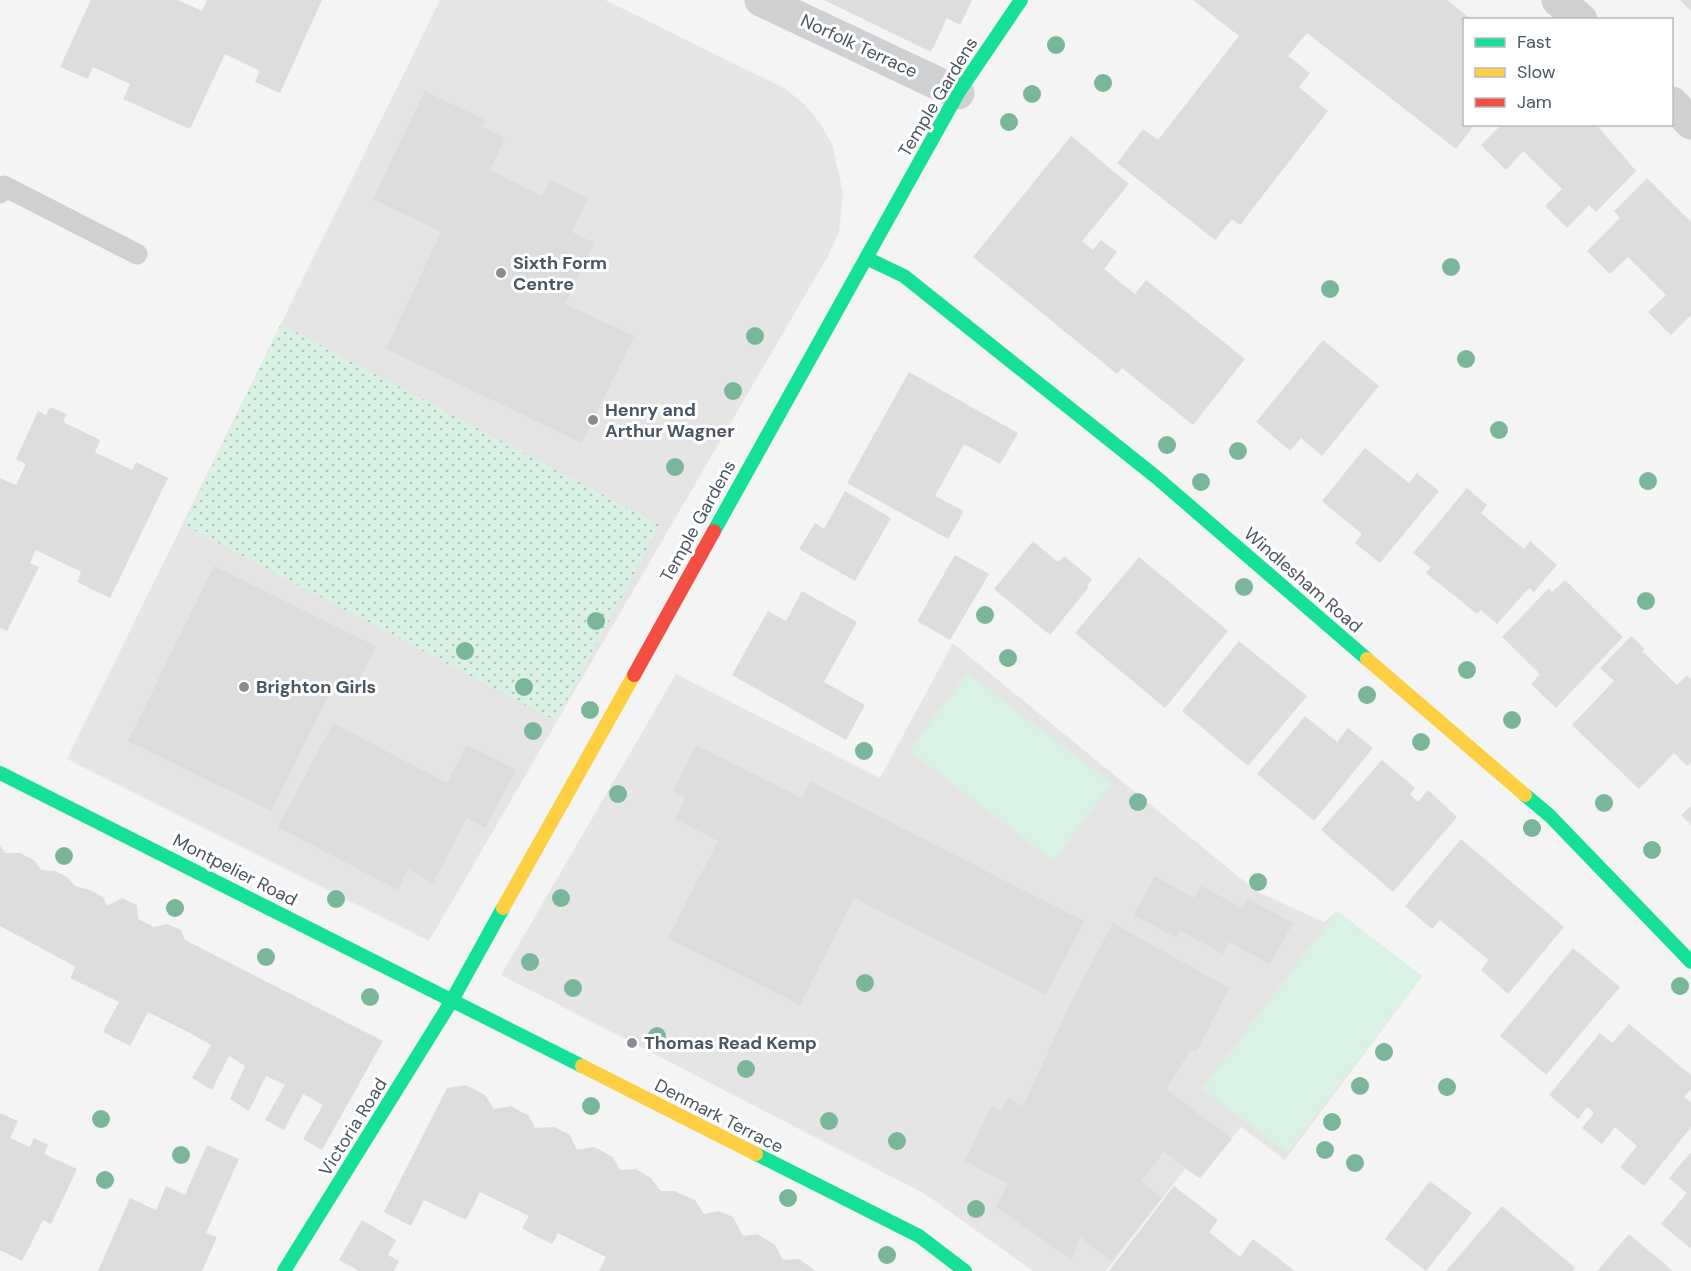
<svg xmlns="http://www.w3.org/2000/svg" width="1691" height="1271" viewBox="0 0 1691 1271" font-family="'DM Sans',sans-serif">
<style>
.education{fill:#e6e5e6}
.grass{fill:url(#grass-dots)}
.pitch{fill:#d9f2e3}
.building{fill:#ddddde}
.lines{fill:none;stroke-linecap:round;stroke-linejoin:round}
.lane{stroke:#ced0d2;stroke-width:21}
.street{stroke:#ced0d2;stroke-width:33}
.fast{stroke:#16e098;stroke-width:14}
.slow{stroke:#ffcf43;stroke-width:14}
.jam{stroke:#f24e42;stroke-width:14}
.tree{fill:#7ab79a}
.poi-dot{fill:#868d94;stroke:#fff;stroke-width:2}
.labels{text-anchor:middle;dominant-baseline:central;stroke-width:6;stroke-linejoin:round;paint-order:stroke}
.street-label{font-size:18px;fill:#4a5661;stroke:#fff}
.poi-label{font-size:18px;font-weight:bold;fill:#4a5661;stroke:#fff;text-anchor:start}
</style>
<defs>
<pattern id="grass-dots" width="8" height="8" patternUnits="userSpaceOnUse" patternTransform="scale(1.5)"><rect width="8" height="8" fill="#d9f2e3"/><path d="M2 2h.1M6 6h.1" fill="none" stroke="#b2c7bb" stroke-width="1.8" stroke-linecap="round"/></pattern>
</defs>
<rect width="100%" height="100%" fill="#f4f4f4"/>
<g class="education">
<path d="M440,0H605L786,89L805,105L820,123L833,146L843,194L839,232L828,256L429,941L67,759Z"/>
<path d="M953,643L1256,891L1324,922L1337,911L1422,976L1285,1160L1241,1127L1200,1178L1185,1169L1106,1271H1033L925,1194L501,975L676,674L880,778Z"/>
</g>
<path class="grass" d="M281,324L660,525L556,721L184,525Z"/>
<g class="pitch">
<path d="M967,673L1112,783L1054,861L909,751Z"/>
<path d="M1337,911L1422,976L1287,1153L1202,1089Z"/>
</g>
<g class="building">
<path d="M91,0H178L202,11L207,0H322L280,93L255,82L260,71L225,54L190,129L123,99L130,84L93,67L88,79L60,67Z"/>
<path d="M824,0H972L960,25L947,18L931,52Z"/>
<path d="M1193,0H1447L1472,20H1464V124H1475L1456,149L1307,33L1288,56L1310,73L1299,87L1328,111L1240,225L1232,219L1215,240L1117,163L1143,129L1158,140L1239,36Z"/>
<path d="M1680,0H1691V11Z"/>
<path d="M425,91L485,120L482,127L505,138L490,170L542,196L550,180L588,198L572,232L594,243L565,304L634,336L582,443L386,349L441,232L373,199Z"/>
<path d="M1502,124H1596L1636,171L1596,212L1589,205L1567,228L1545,206L1562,189L1523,151L1506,170L1481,145Z"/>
<path d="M1071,136L1129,184L1082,241L1093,250L1101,240L1117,252L1104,269L1135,294L1146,280L1245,359L1193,425L1122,368L1117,374L973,257Z"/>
<path d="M1647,178L1691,222V315L1671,335L1648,312L1666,295L1628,257L1610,274L1587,251L1620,218L1614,211Z"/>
<path d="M1323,340L1379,386L1322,456L1301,438L1290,451L1256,422Z"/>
<path d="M909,372L1018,433L1000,464L964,444L935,496L964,511L948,539L847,483Z"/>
<path d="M50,407L67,414L63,422L100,440L95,452L132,470L136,462L168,478L110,598L77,582L81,572L36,550L30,563L39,567L7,631L0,628V478L16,485L26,464L16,459L38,411L46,415Z"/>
<path d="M1365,448L1409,483L1417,473L1439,491L1380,563L1355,543L1362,534L1322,501Z"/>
<path d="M1467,488L1487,505L1481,513L1524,549L1530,541L1557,565L1534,592L1529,588L1497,624L1481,610L1477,614L1426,573L1431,567L1413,553Z"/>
<path d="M845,491L891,518L855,581L799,549L815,523L824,529Z"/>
<path d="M1033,541L1058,562L1064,556L1092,579L1087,586L1089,587L1050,635L994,589Z"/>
<path d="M955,555L989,574L950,640L917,621Z"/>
<path d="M1139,557L1228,631L1165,708L1075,633Z"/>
<path d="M214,566L376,646L354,691L335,682L271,811L128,741Z"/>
<path d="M1565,580L1623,637L1556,708L1531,684L1540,674L1502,637L1549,588L1552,592Z"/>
<path d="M802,591L857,622L824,682L865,705L846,740L732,675L768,611L786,621Z"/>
<path d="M1631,636L1645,649L1642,651L1677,685L1687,675L1691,680V762L1687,766L1674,753L1639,789L1572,725L1614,681L1600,668Z"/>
<path d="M1239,641L1307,696L1248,766L1182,711Z"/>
<path d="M1305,716L1337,742L1348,728L1373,748L1314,821L1257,774Z"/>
<path d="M333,723L447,783L467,745L516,770L485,828L467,818L433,883L408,869L398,890L278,827Z"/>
<path d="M696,745L802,798L810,781L1084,921L1046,995L854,898L800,1005L668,938L718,841L675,819L686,797L673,791Z"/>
<path d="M1382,760L1415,788L1410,794L1418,802L1428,790L1457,817L1393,892L1321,830Z"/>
<path d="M1691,806V825L1681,815Z"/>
<path d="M1461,839L1564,927L1508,994L1481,970L1489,960L1440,920L1432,929L1405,906Z"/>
<path d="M0,845L5,853H20L35,861L41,870L55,871L67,877L75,886L90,890L103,897L107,906L122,898L137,905L138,919L154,927L167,924L181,930L185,940L383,1041L322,1150L303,1139L323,1105L303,1094L284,1130L265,1120L285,1085L266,1076L249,1111L230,1099L245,1066L229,1056L212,1090L192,1078L211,1045L190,1033L148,1012L130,1046L103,1032L119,1002L70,978L76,967L0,926Z"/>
<path d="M1155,876L1194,898L1201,886L1243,908L1248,899L1293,923L1270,964L1229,942L1223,954L1180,930L1176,938L1134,915Z"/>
<path d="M1113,923L1229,988L1196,1052L1191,1049L1166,1089L1232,1139L1200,1178L1164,1152L1141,1181L1162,1198L1111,1261L1080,1237L1072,1260L996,1207L1008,1184L965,1161L991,1106L1000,1111L1009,1098L1023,1106L1073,998Z"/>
<path d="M1573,948L1620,987L1546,1075L1500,1036Z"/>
<path d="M1629,1024L1691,1075V1089L1684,1097L1691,1103V1127L1644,1186L1620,1167L1637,1146L1615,1127L1602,1144L1582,1128L1594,1113L1587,1107L1578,1119L1549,1095L1600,1033L1612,1043Z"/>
<path d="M466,1085L485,1095L494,1109L511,1106L529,1116L535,1128L554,1127L570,1135L577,1150L594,1147L613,1157L620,1170L636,1169L651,1178L661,1191H674L695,1200L704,1214L719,1211L733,1217L743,1236L757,1234L775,1245L783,1260L799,1259L816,1271H599L606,1257L558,1233L552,1244L534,1235L522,1228L529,1216L480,1192L466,1220L424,1200L411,1226L384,1212L447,1088Z"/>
<path d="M0,1113L18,1121L10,1138L30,1147L34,1138L48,1145L44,1154L77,1169L51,1224L43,1220L22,1261L0,1250Z"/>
<path d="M207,1145L239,1159L206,1233L217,1237L202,1271H98L130,1198L156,1210L166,1186L185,1195Z"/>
<path d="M1691,1152V1247L1690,1248L1661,1224L1687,1193L1669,1178Z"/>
<path d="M1430,1181L1472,1213L1426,1271L1385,1239Z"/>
<path d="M1174,1186L1218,1220L1209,1232L1240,1257L1253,1239L1295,1271H1109Z"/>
<path d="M1502,1206L1575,1268L1573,1271H1446Z"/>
<path d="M362,1220L396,1240L388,1255L399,1261L394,1271H359L339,1260Z"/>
<path d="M1629,1234L1673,1271H1597Z"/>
</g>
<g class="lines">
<path class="lane" d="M0,193L4,186L137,254"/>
<g class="street">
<path d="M761,0L958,93"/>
<path d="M1558,0L1581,20"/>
<path d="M1672,103L1691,123"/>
</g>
<g class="fast">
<path d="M866,258L904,276L1156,477L1367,659"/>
<path d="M714,531L958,93L1021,0"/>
<path d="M0,773L582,1066"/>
<path d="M1525,795L1549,815L1691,962"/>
<path d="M756,1154L919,1236L965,1271"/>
<path d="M284,1271L451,1002L503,908"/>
</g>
<g class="slow">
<path d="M1367,659L1525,795"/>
<path d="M503,908L634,675"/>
<path d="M582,1066L756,1154"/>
</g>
<path class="jam" d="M634,675L714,531"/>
</g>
<g class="tree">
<circle cx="1056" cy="45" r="9"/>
<circle cx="1103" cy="83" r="9"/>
<circle cx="1032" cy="94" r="9"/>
<circle cx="1009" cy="122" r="9"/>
<circle cx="1451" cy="267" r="9"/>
<circle cx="1330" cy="289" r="9"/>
<circle cx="755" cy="336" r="9"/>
<circle cx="1466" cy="359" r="9"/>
<circle cx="733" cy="391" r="9"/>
<circle cx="1499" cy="430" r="9"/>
<circle cx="1167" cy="445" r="9"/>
<circle cx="1238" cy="451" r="9"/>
<circle cx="675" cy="467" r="9"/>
<circle cx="1648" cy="481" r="9"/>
<circle cx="1201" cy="482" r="9"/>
<circle cx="1244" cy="587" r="9"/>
<circle cx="1646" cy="601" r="9"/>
<circle cx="985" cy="615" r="9"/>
<circle cx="596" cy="621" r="9"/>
<circle cx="465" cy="651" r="9"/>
<circle cx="1008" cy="658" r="9"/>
<circle cx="1467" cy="670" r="9"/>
<circle cx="524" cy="687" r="9"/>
<circle cx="1367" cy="695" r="9"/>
<circle cx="590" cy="710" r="9"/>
<circle cx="1512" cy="720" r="9"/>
<circle cx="533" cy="731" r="9"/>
<circle cx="1421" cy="742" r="9"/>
<circle cx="864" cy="751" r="9"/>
<circle cx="618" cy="794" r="9"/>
<circle cx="1138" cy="802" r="9"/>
<circle cx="1604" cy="803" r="9"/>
<circle cx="1532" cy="828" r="9"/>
<circle cx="1652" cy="850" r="9"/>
<circle cx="64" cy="856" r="9"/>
<circle cx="1258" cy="882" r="9"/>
<circle cx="561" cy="898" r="9"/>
<circle cx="336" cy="899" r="9"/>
<circle cx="175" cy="908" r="9"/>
<circle cx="266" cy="957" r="9"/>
<circle cx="530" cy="962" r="9"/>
<circle cx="865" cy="983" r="9"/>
<circle cx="1680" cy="986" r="9"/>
<circle cx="573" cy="988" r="9"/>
<circle cx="370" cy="997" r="9"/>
<circle cx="657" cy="1036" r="9"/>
<circle cx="1384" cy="1052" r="9"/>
<circle cx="746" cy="1069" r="9"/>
<circle cx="1360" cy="1086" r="9"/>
<circle cx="1447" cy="1087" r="9"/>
<circle cx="591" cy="1106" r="9"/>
<circle cx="101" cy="1119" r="9"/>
<circle cx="829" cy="1121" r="9"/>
<circle cx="1332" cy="1122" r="9"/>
<circle cx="897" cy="1141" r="9"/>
<circle cx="1325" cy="1150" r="9"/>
<circle cx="181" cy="1155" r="9"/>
<circle cx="1355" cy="1163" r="9"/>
<circle cx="105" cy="1180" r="9"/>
<circle cx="788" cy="1198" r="9"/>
<circle cx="976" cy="1209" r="9"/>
<circle cx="887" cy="1255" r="9"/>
</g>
<g class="poi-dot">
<circle cx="501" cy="273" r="6"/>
<circle cx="593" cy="420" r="6"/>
<circle cx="244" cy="687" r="6"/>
<circle cx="632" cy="1043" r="6"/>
</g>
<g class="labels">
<g class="street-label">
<text transform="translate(859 46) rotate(25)">Norfolk Terrace</text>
<text transform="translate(938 97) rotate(-59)">Temple Gardens</text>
<text transform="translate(698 521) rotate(-61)">Temple Gardens</text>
<text transform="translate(1303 580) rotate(41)">Windlesham Road</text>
<text transform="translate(235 870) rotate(27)">Montpelier Road</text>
<text transform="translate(719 1116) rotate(27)">Denmark Terrace</text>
<text transform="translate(353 1127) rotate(-58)">Victoria Road</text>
</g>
<g class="poi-label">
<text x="513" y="263">Sixth Form<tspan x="513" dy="21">Centre</tspan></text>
<text x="605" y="410">Henry and<tspan x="605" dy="21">Arthur Wagner</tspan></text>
<text x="256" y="687">Brighton Girls</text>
<text x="644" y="1043">Thomas Read Kemp</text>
</g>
</g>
<rect x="1463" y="18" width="210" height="108" fill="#ffffff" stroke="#b7bbc0" stroke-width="1.5"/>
<rect x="1475" y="38" width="30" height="9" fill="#16e098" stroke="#b7bbc0" stroke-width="1.5"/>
<text x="1517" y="48" font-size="18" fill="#4a5661">Fast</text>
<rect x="1475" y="68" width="30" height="9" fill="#ffcf43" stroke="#b7bbc0" stroke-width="1.5"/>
<text x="1517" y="78" font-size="18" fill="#4a5661">Slow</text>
<rect x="1475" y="98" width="30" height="9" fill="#f24e42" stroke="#b7bbc0" stroke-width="1.5"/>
<text x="1517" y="108" font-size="18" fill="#4a5661">Jam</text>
</svg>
